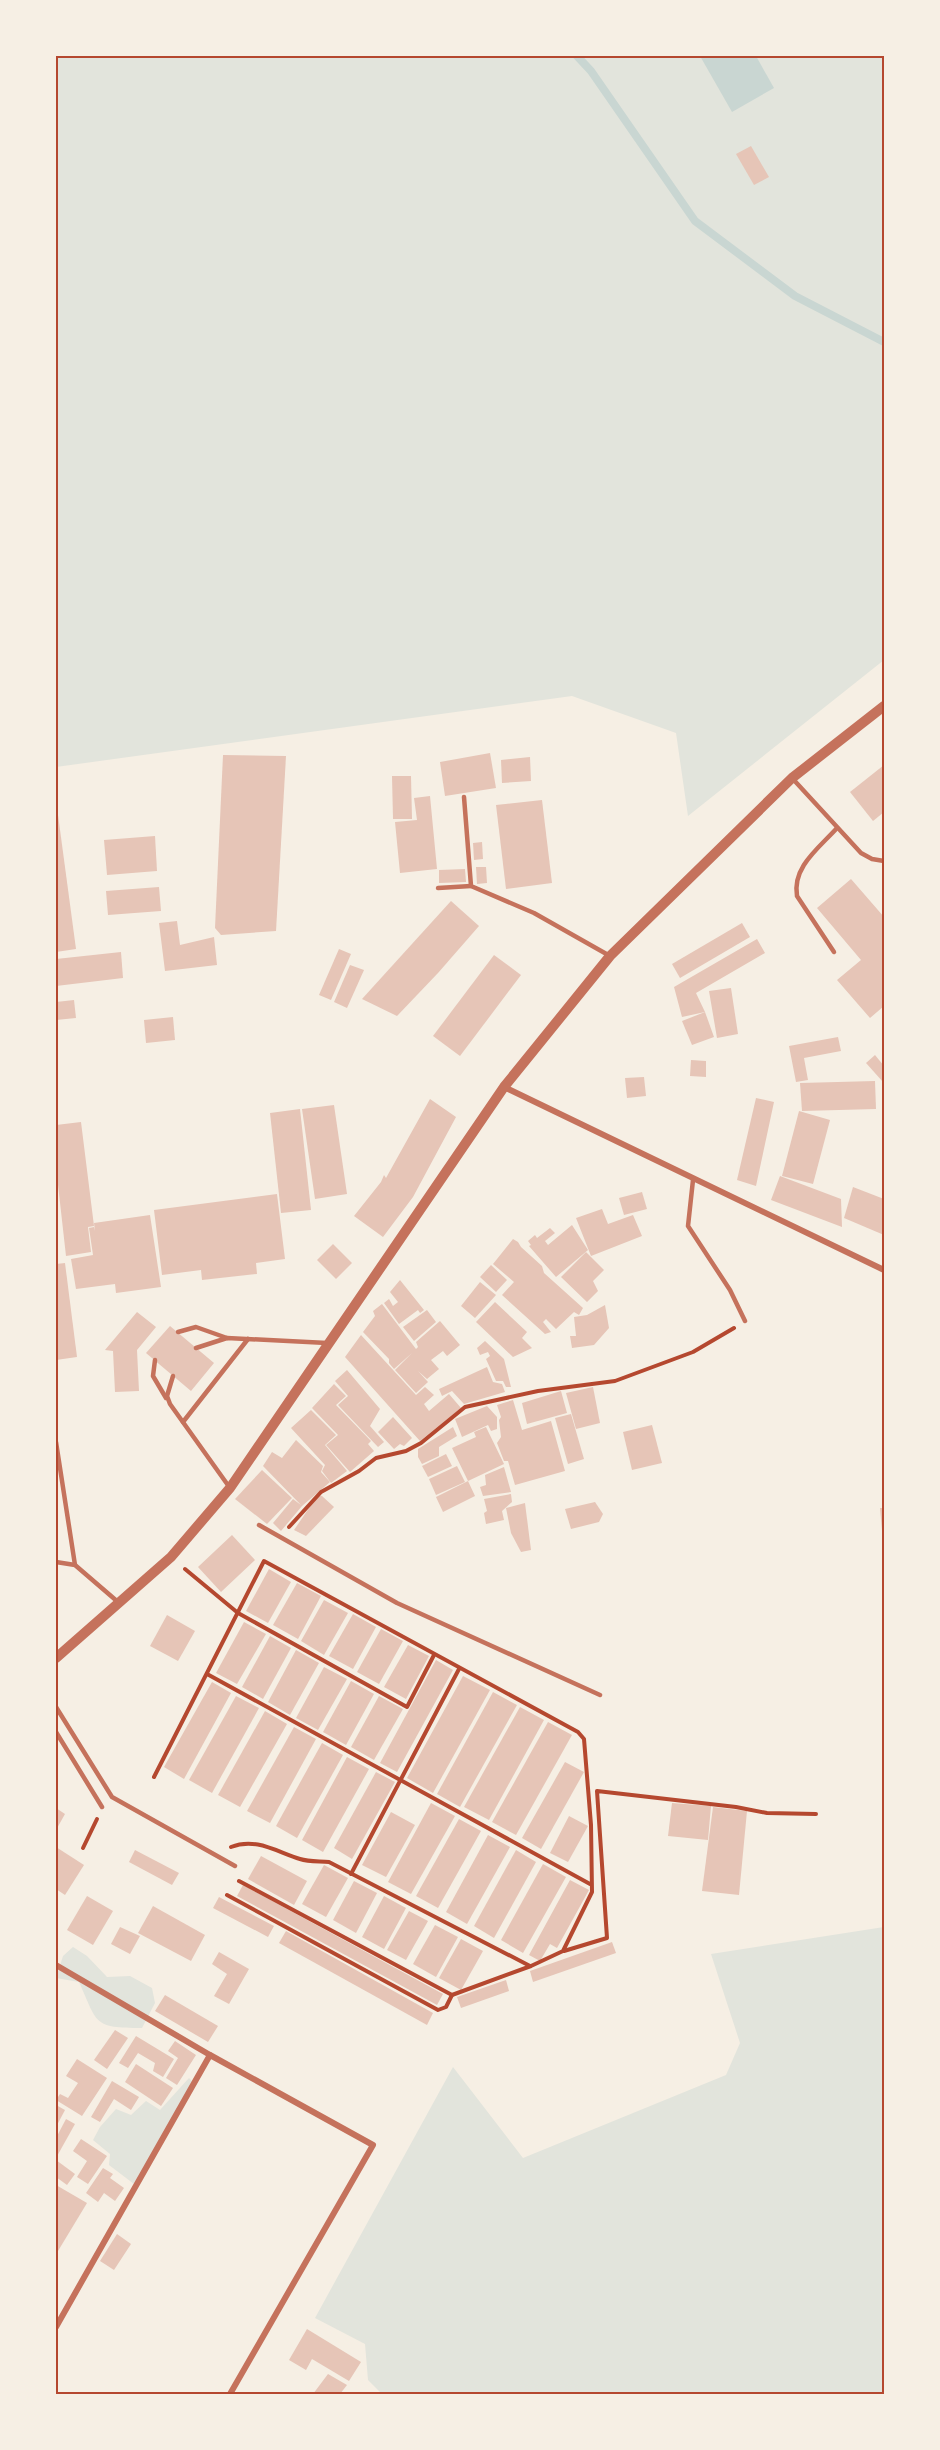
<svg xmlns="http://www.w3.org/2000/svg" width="940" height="2450" viewBox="0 0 940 2450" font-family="'Alegreya Sans',sans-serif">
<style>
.green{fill:#e2e4dc}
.water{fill:#c9d6d2}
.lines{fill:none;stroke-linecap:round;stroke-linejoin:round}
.stream{stroke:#c9d6d2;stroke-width:8}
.building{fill:#e6c5b7}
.path{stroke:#b5482f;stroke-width:4}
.service{stroke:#c5725c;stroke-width:4.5}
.minor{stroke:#c5725c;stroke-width:6}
.tertiary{stroke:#c5725c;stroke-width:10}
.neatline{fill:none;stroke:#b5482f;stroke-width:2}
</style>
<rect width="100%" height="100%" fill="#f6efe4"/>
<g class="green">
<path d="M56,56H884V660L688,816L676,733L572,696L56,767Z"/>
<path d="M884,1927V2394H382L368,2380L365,2344L315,2318L453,2067L523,2158L726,2075L740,2043L711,1954Z"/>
<path d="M73,1947L87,1956L107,1977L130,1976L152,1988L155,2003L142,2028C93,2028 98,2024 79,1982L56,1978L63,1956Z"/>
<path d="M189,2078L195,2084L134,2184L109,2165L110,2154L93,2140L100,2127L116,2109L131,2115L146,2101L160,2110Z"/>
</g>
<path class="water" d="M700,56H756L774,88L732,112Z"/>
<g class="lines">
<path class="stream" d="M577,56L591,71L695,221L795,296L884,342"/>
</g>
<g class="building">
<path d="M751,146L769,177L754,185L736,154Z"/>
<path d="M490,753L496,788L445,796L440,762Z"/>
<path d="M223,755L286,756L276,931L221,935L215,928Z"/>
<path d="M530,757L531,781L502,783L501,760Z"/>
<path d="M884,765V812L873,821L850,792Z"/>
<path d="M392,776H411L412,819H393Z"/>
<path d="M430,796L437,869L400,873L395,822L417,820L414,798Z"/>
<path d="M56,800L76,949L56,952Z"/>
<path d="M542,800L552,883L506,889L496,805Z"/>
<path d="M155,836L157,871L107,875L104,840Z"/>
<path d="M482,842L483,859L474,860L473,843Z"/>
<path d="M476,867H486L487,883L477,884Z"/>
<path d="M465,869L466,882L439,883V870Z"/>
<path d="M851,879L884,917V1006L870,1018L837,980L861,960L817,908Z"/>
<path d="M159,887L161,911L108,915L106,891Z"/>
<path d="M451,901L479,926L438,973L397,1016L362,999Z"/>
<path d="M177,921L180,945L214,937L217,965L165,971L159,923Z"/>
<path d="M742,923L750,937L680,978L672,964Z"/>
<path d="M757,939L765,953L696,993L705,1012L682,1017L674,987Z"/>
<path d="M339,949L351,954L331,1000L319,995Z"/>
<path d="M121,952L123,978L56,986V959Z"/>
<path d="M494,955L521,975L460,1056L433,1036Z"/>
<path d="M350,965L364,970L347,1008L334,1002Z"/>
<path d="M731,988L738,1034L717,1038L709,991Z"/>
<path d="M74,1000L76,1018L56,1020V1002Z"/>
<path d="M705,1012L714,1037L692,1045L682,1021Z"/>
<path d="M173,1017L175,1040L146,1043L144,1020Z"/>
<path d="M838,1037L841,1051L804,1058L808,1080L796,1082L789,1046Z"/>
<path d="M875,1055L884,1066L883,1082L866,1063Z"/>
<path d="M691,1060L706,1061V1077L690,1076Z"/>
<path d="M644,1077L646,1096L627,1098L625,1078Z"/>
<path d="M875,1081L876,1109L802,1111L800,1083Z"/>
<path d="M756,1098L774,1102L756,1186L737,1180Z"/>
<path d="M430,1099L456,1117L413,1197L383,1237L354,1216L381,1182L384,1175L386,1178Z"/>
<path d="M334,1105L347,1194L315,1199L302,1109Z"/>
<path d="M300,1109L311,1210L281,1213L270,1113Z"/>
<path d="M799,1111L830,1120L813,1184L782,1176Z"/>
<path d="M81,1122L94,1226L88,1227L91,1252L66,1256L56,1167V1125Z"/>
<path d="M780,1176L841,1199L842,1227L771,1200Z"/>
<path d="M853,1187L884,1199V1235L844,1218Z"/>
<path d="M642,1192L647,1209L624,1215L619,1198Z"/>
<path d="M277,1194L285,1259L256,1263L257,1274L202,1280L201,1270L162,1275L154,1210Z"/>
<path d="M602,1209L608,1224L633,1215L642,1236L591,1256L576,1218Z"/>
<path d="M150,1215L161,1287L116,1293L115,1284L76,1289L71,1259L93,1255L89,1228L94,1227L95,1231L94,1223Z"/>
<path d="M572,1225L588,1250L556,1277L529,1246L531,1245L528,1241L535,1235L537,1238L550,1228L555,1233L545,1241L548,1245Z"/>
<path d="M513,1239L518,1242L521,1247L542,1266L544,1273L583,1308L579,1315L574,1312L556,1329L546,1319L543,1322L551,1332L545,1334L502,1295L514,1282L493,1264Z"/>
<path d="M333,1244L352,1263L336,1279L317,1260Z"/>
<path d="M586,1252L604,1270L593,1281L598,1291L587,1302L561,1277Z"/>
<path d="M65,1263L77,1357L56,1360V1264Z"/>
<path d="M491,1265L507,1280L496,1292L480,1277Z"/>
<path d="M400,1280L424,1310L420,1313L418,1310L399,1324L384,1303L389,1299L393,1306L398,1302L390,1292Z"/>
<path d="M480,1282L496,1295L475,1318L461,1306Z"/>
<path d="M495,1302L527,1332L522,1338L532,1348L513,1357L476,1322Z"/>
<path d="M382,1304L416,1349L418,1347L416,1342L440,1321L460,1345L447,1356L443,1351L431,1360L439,1369L427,1379L418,1371L428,1382L416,1393L395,1370L412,1353L394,1369L389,1363V1359L363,1332L375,1316L373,1311Z"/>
<path d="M605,1305L609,1328L594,1345L572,1348L570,1336H576L574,1317L587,1315Z"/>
<path d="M427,1310L436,1322L414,1341L403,1327Z"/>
<path d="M137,1312L156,1327L137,1350L139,1391L115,1392L113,1351L105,1350Z"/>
<path d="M170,1326L214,1363L191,1391L146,1353Z"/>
<path d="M361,1335L416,1395L425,1387L434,1395L424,1404L429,1411L449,1394L461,1408L420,1441L345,1357Z"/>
<path d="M485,1341L504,1359L511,1387H506L503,1381H496L486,1359L490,1356L488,1352L480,1355L477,1348Z"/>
<path d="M487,1367L493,1382L502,1384L505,1392L464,1404L452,1391L442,1396L439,1389Z"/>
<path d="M347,1370L380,1409L370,1426L384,1442L378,1447L338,1405L348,1396L335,1381Z"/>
<path d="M334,1384L346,1396L336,1405L371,1441L368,1444L374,1451L350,1472L326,1445L338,1435L312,1408Z"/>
<path d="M593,1387L600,1423L576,1429L566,1393Z"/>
<path d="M561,1391L567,1413L527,1424L522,1403Z"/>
<path d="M513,1400L522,1430L551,1421L565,1471L515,1485L508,1461H504L497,1443L501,1437L499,1420L501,1417L497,1405Z"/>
<path d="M487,1406L497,1417V1429L491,1431L488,1425L462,1437L455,1419Z"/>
<path d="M311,1410L336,1435L325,1445L347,1471L331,1483L322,1471L325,1465L291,1428Z"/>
<path d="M571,1414L584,1459L568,1464L555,1418Z"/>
<path d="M393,1417L412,1438L404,1446L400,1444L394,1449L378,1432Z"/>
<path d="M652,1425L662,1463L632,1470L623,1432Z"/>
<path d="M453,1427L457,1436L439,1447V1456L422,1464L418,1457V1449Z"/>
<path d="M486,1427L504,1464L468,1481L452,1448L476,1437L474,1432Z"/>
<path d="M296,1440L323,1466L321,1472L330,1482L302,1506L281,1531L273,1523L293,1499L301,1505L263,1466L272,1452L282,1458Z"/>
<path d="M446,1454L452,1466L428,1477L422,1466Z"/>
<path d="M457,1466L465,1482L436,1495L429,1479Z"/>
<path d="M504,1467L511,1492L483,1496L480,1487L486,1485L485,1475Z"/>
<path d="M262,1470L292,1498L267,1524L235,1499Z"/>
<path d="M468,1481L475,1496L443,1512L436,1497Z"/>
<path d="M511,1494L512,1502L502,1511L504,1520L486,1524L484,1513L487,1511L484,1499Z"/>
<path d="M318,1495L322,1496L334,1507L306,1536L294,1530Z"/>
<path d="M595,1502L603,1514L599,1522L571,1529L565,1509Z"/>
<path d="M525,1503L531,1550L521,1552L511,1533L506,1508Z"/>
<path d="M880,1508H884V1542H883Z"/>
<path d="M232,1535L255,1560L221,1592L198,1567Z"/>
<path d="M269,1569L291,1582L268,1623L246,1611Z"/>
<path d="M297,1583L321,1596L298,1639L273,1625Z"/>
<path d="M324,1600L348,1613L324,1655L301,1641Z"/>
<path d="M353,1614L376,1627L353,1669L329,1656Z"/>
<path d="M167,1615L195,1631L178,1661L150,1646Z"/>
<path d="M244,1622L266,1634L237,1684L216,1673Z"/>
<path d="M381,1629L403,1641L379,1684L357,1672Z"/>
<path d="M270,1636L291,1648L263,1699L242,1687Z"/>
<path d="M408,1645L429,1656L406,1699L384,1687Z"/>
<path d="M296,1650L319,1663L290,1715L268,1702Z"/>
<path d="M436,1660L453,1670L397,1772L380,1763Z"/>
<path d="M324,1667L347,1679L318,1730L296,1718Z"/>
<path d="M463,1676L490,1690L433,1793L407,1778Z"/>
<path d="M351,1681L374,1694L346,1745L323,1732Z"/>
<path d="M212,1682L231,1693L184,1779L164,1767Z"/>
<path d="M493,1692L517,1705L460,1807L437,1794Z"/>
<path d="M236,1696L259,1708L212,1793L189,1780Z"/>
<path d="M379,1696L403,1709L374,1760L351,1747Z"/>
<path d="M520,1707L544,1720L489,1820L464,1807Z"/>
<path d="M265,1711L287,1724L240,1807L218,1795Z"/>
<path d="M548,1722L572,1735L516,1835L492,1822Z"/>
<path d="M294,1727L316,1739L270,1823L247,1811Z"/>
<path d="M322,1743L343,1755L297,1838L276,1826Z"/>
<path d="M347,1757L369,1769L323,1852L302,1840Z"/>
<path d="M565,1762L584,1772L541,1849L522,1838Z"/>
<path d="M376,1772L395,1782L352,1859L334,1848Z"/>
<path d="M431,1803L455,1816L411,1894L388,1882Z"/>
<path d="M672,1803L711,1806L708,1840L668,1836Z"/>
<path d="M713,1807L747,1811L739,1895L702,1891Z"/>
<path d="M56,1808L65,1814L56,1830Z"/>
<path d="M391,1812L415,1825L386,1877L362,1865Z"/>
<path d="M569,1816L588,1826L568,1862L550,1853Z"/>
<path d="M459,1819L481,1831L438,1908L416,1896Z"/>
<path d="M488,1835L510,1847L467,1924L446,1912Z"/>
<path d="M56,1847L84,1865L65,1895L56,1889Z"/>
<path d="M135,1850L179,1873L172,1885L129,1862Z"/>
<path d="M516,1850L536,1862L494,1938L474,1926Z"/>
<path d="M261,1856L307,1881L294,1905L248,1879Z"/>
<path d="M543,1864L566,1877L523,1953L501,1940Z"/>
<path d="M324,1865L348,1878L326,1917L302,1904Z"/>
<path d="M570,1880L589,1890L557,1948L550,1944L540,1961L529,1955Z"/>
<path d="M354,1881L377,1893L356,1933L333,1920Z"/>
<path d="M243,1885L443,1994L437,2005L237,1896Z"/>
<path d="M87,1896L113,1911L93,1945L67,1930Z"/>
<path d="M384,1896L406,1908L384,1949L362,1937Z"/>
<path d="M219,1897L274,1926L268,1937L213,1908Z"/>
<path d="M153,1906L205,1935L191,1961L138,1933Z"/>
<path d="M409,1911L428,1921L406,1960L387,1950Z"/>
<path d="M435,1925L458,1937L436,1977L413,1964Z"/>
<path d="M120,1927L140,1936L130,1954L111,1944Z"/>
<path d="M286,1931L433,2013L427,2025L279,1943Z"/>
<path d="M461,1939L483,1951L461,1990L439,1978Z"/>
<path d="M612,1942L616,1953L533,1982L530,1971Z"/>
<path d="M219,1952L249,1969L229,2004L214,1996L227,1974L212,1964Z"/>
<path d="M506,1980L509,1991L461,2008L457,1997Z"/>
<path d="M165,1995L218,2026L208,2042L155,2011Z"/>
<path d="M115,2030L128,2038L107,2069L94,2060Z"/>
<path d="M136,2036L174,2059L163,2077L153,2071L155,2063L138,2053L128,2068L119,2063Z"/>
<path d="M175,2041L196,2055L177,2085L166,2078L178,2058L168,2051Z"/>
<path d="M77,2059L107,2078L82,2116L56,2100L60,2094L68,2098L78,2083L66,2076Z"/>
<path d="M136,2064L173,2088L161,2106L125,2082Z"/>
<path d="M112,2081L139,2097L131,2110L114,2099L100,2122L91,2117Z"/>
<path d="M56,2105L65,2110L56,2127Z"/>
<path d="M66,2119L75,2124L56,2158V2138Z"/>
<path d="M81,2139L107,2156L88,2184L77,2177L87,2161L73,2151Z"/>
<path d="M56,2160L75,2174L67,2185L56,2177Z"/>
<path d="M103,2168L113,2174L110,2178L124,2188L115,2201L104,2193L98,2202L86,2193Z"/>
<path d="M56,2185L87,2203L58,2251L56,2250Z"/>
<path d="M117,2234L131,2244L114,2270L100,2261Z"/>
<path d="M307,2329L361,2362L349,2381L312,2359L306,2370L289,2360Z"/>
<path d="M328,2374L347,2385L340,2394H313Z"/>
</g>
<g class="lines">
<g class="path">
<path d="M289,1527L321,1492L359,1471L376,1458L406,1451L421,1443L465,1407L538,1391L615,1381L693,1352L734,1328"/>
<path d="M185,1569L238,1613L407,1707L434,1655"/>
<path d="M207,1674L590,1884"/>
<path d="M154,1777L264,1561L578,1732L584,1739L591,1825L592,1892L563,1951L531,1966L452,1995L446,2007L438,2010L227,1895"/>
<path d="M231,1847C256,1837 277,1852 300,1859C309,1862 320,1861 329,1862L530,1966"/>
<path d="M83,1848L97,1819"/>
<path d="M351,1874L459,1669"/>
<path d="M239,1881L452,1995"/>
<path d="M564,1951L607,1938L597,1791L736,1807L767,1813L816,1814"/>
</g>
<g class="service">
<path d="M792,778L861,853L872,859L884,861"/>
<path d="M464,797L471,886L534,913L610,956"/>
<path d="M438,888L471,886"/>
<path d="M834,952L797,896C792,867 819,848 837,828"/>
<path d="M693,1180L688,1226L730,1290L745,1321"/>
<path d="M178,1332L196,1327L227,1338"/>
<path d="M196,1348L227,1338L327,1343"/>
<path d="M155,1360L153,1376L166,1398"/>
<path d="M173,1376L167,1396L170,1404L230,1488"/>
<path d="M183,1422L248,1339"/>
<path d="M56,1442L75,1565"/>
<path d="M259,1525L397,1603L600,1695"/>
<path d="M56,1562L75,1565L118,1602"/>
<path d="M56,1707L112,1797L235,1866"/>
<path d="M56,1732L102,1807"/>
</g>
<g class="minor">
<path d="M504,1087L884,1270"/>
<path d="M56,1965L210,2055L373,2145L230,2394"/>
<path d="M56,2327L210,2055"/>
</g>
<path class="tertiary" d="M56,1658L171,1557L230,1488L504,1087L610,956L792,778L884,706"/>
</g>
<rect width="940" height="2450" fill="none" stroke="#f6efe4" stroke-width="114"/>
<rect x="57" y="57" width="826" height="2336" class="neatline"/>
</svg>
